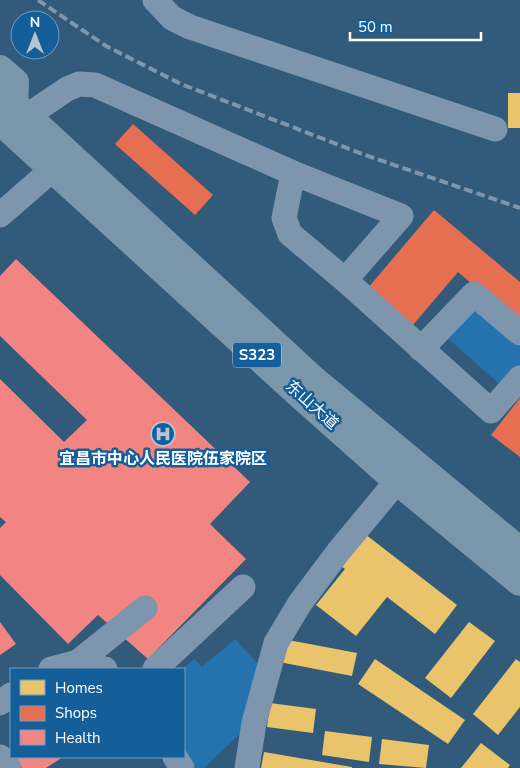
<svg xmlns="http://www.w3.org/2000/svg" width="520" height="768" viewBox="0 0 520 768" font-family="'Nunito Sans','Noto Sans SC',sans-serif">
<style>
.green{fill:#2573ae}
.homes{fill:#e9c46a}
.shops{fill:#e76f51}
.health{fill:#f28482}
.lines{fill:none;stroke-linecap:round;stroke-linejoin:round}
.minor{stroke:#7d96ad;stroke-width:25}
.major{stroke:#7a96ab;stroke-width:28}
.rail{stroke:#7d96ab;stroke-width:4;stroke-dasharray:9 4;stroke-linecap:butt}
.labels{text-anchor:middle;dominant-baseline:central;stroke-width:5;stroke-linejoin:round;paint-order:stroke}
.shield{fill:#145e99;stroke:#b8cfe0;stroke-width:1}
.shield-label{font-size:15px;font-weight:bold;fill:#fff}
.street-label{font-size:16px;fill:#fff;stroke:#145e99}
.poi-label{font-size:16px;font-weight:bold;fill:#fff;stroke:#145e99}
</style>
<rect width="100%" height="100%" fill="#325a7b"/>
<g class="green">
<path d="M475,300L520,339V367L503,387L444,335Z"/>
<path d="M235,639L265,671L246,728L204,768H196L184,750V669H182L194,659L202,667Z"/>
</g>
<g class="homes">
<rect x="508" y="93" width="12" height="35"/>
<path d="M361,531L457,605L435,634L387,597L356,636L316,605L345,569L336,562Z"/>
<path d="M469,622L495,641L451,698L425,678Z"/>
<path d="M283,639L357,653L352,676L279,662Z"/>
<path d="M375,659L465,720L448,744L358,684Z"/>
<path d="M516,659L520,662V707L498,735L473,714Z"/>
<path d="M270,703L316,709L313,733L267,727Z"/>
<path d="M325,731L372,737L369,762L322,755Z"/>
<path d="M382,739L429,745L426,768L379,764Z"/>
<path d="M481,743L510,765L508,768H461Z"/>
<path d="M264,752L352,767V768H261Z"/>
</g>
<g class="shops">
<path d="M133,124L213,195L195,215L115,144Z"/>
<path d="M434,210L520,282V325L458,272L407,332L362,295Z"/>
<path d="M520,398V457L491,435Z"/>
</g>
<g class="health">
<path d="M16,259L250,482L210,524L246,559L148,659L98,615L68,644L0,575V528L6,522L0,517V379L64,442L87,420L0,336V276Z"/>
<path d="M0,622L16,644L0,655Z"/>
<path d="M15,757H63L46,768H22Z"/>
</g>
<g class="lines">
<g class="minor">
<path d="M155,0L172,18L190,27L495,129"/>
<path d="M27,116L67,89L79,84L95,85L293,173L401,216L345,280L290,234L284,218L293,173"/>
<path d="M0,215L53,169"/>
<path d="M345,280L491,411L520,378"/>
<path d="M421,349L474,294L520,333"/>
<path d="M78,662L145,608"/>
<path d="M51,669L78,662L105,669"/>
<path d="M155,669L243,587"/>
<path d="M0,703L11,695"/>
<path d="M0,757L9,768"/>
<path d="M175,757L182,768"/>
<path d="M247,768L254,723L276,643L300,603L339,551L397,481"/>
</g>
<g class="major">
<path d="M0,69L15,82L14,104"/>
<path d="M0,91L314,380L520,551"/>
<path d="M0,121L300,395L397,481L520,582"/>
</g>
<path class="rail" d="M38,0L106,46L181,84L365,155L520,208"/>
</g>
<defs>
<g id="hospital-ring" transform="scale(1.25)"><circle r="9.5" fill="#145e99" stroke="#b7c5d1" stroke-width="1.5"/><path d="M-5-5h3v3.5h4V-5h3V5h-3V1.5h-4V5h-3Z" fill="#b7c5d1"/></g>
</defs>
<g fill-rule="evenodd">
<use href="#hospital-ring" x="163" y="434"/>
</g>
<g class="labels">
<rect class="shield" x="233" y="342.5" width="48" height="25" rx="4"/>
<g class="shield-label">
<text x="257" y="355">S323</text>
</g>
<g class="street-label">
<text transform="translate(312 405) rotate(42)">东山大道</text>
</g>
<g class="poi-label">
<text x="163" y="459">宜昌市中心人民医院伍家院区</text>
</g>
</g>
<rect x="10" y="668" width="175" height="90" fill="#145e99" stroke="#729ec2"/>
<rect x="20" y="680" width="25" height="15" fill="#e9c46a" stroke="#729ec2"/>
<text x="55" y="693" font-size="15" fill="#ffffff">Homes</text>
<rect x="20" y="706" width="25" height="15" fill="#e76f51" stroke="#729ec2"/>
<text x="55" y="718" font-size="15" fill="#ffffff">Shops</text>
<rect x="20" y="730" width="25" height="15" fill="#f28482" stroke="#729ec2"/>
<text x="55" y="743" font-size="15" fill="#ffffff">Health</text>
<g transform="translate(35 35)"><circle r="24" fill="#145e99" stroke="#729ec2"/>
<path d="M0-4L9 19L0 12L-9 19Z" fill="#b7c5d1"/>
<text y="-8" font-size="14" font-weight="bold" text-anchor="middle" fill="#ffffff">N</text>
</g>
<path d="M350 32v8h131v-8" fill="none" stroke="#ffffff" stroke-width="2.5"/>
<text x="358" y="32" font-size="15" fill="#ffffff" stroke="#145e99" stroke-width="4" paint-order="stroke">50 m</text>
</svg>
